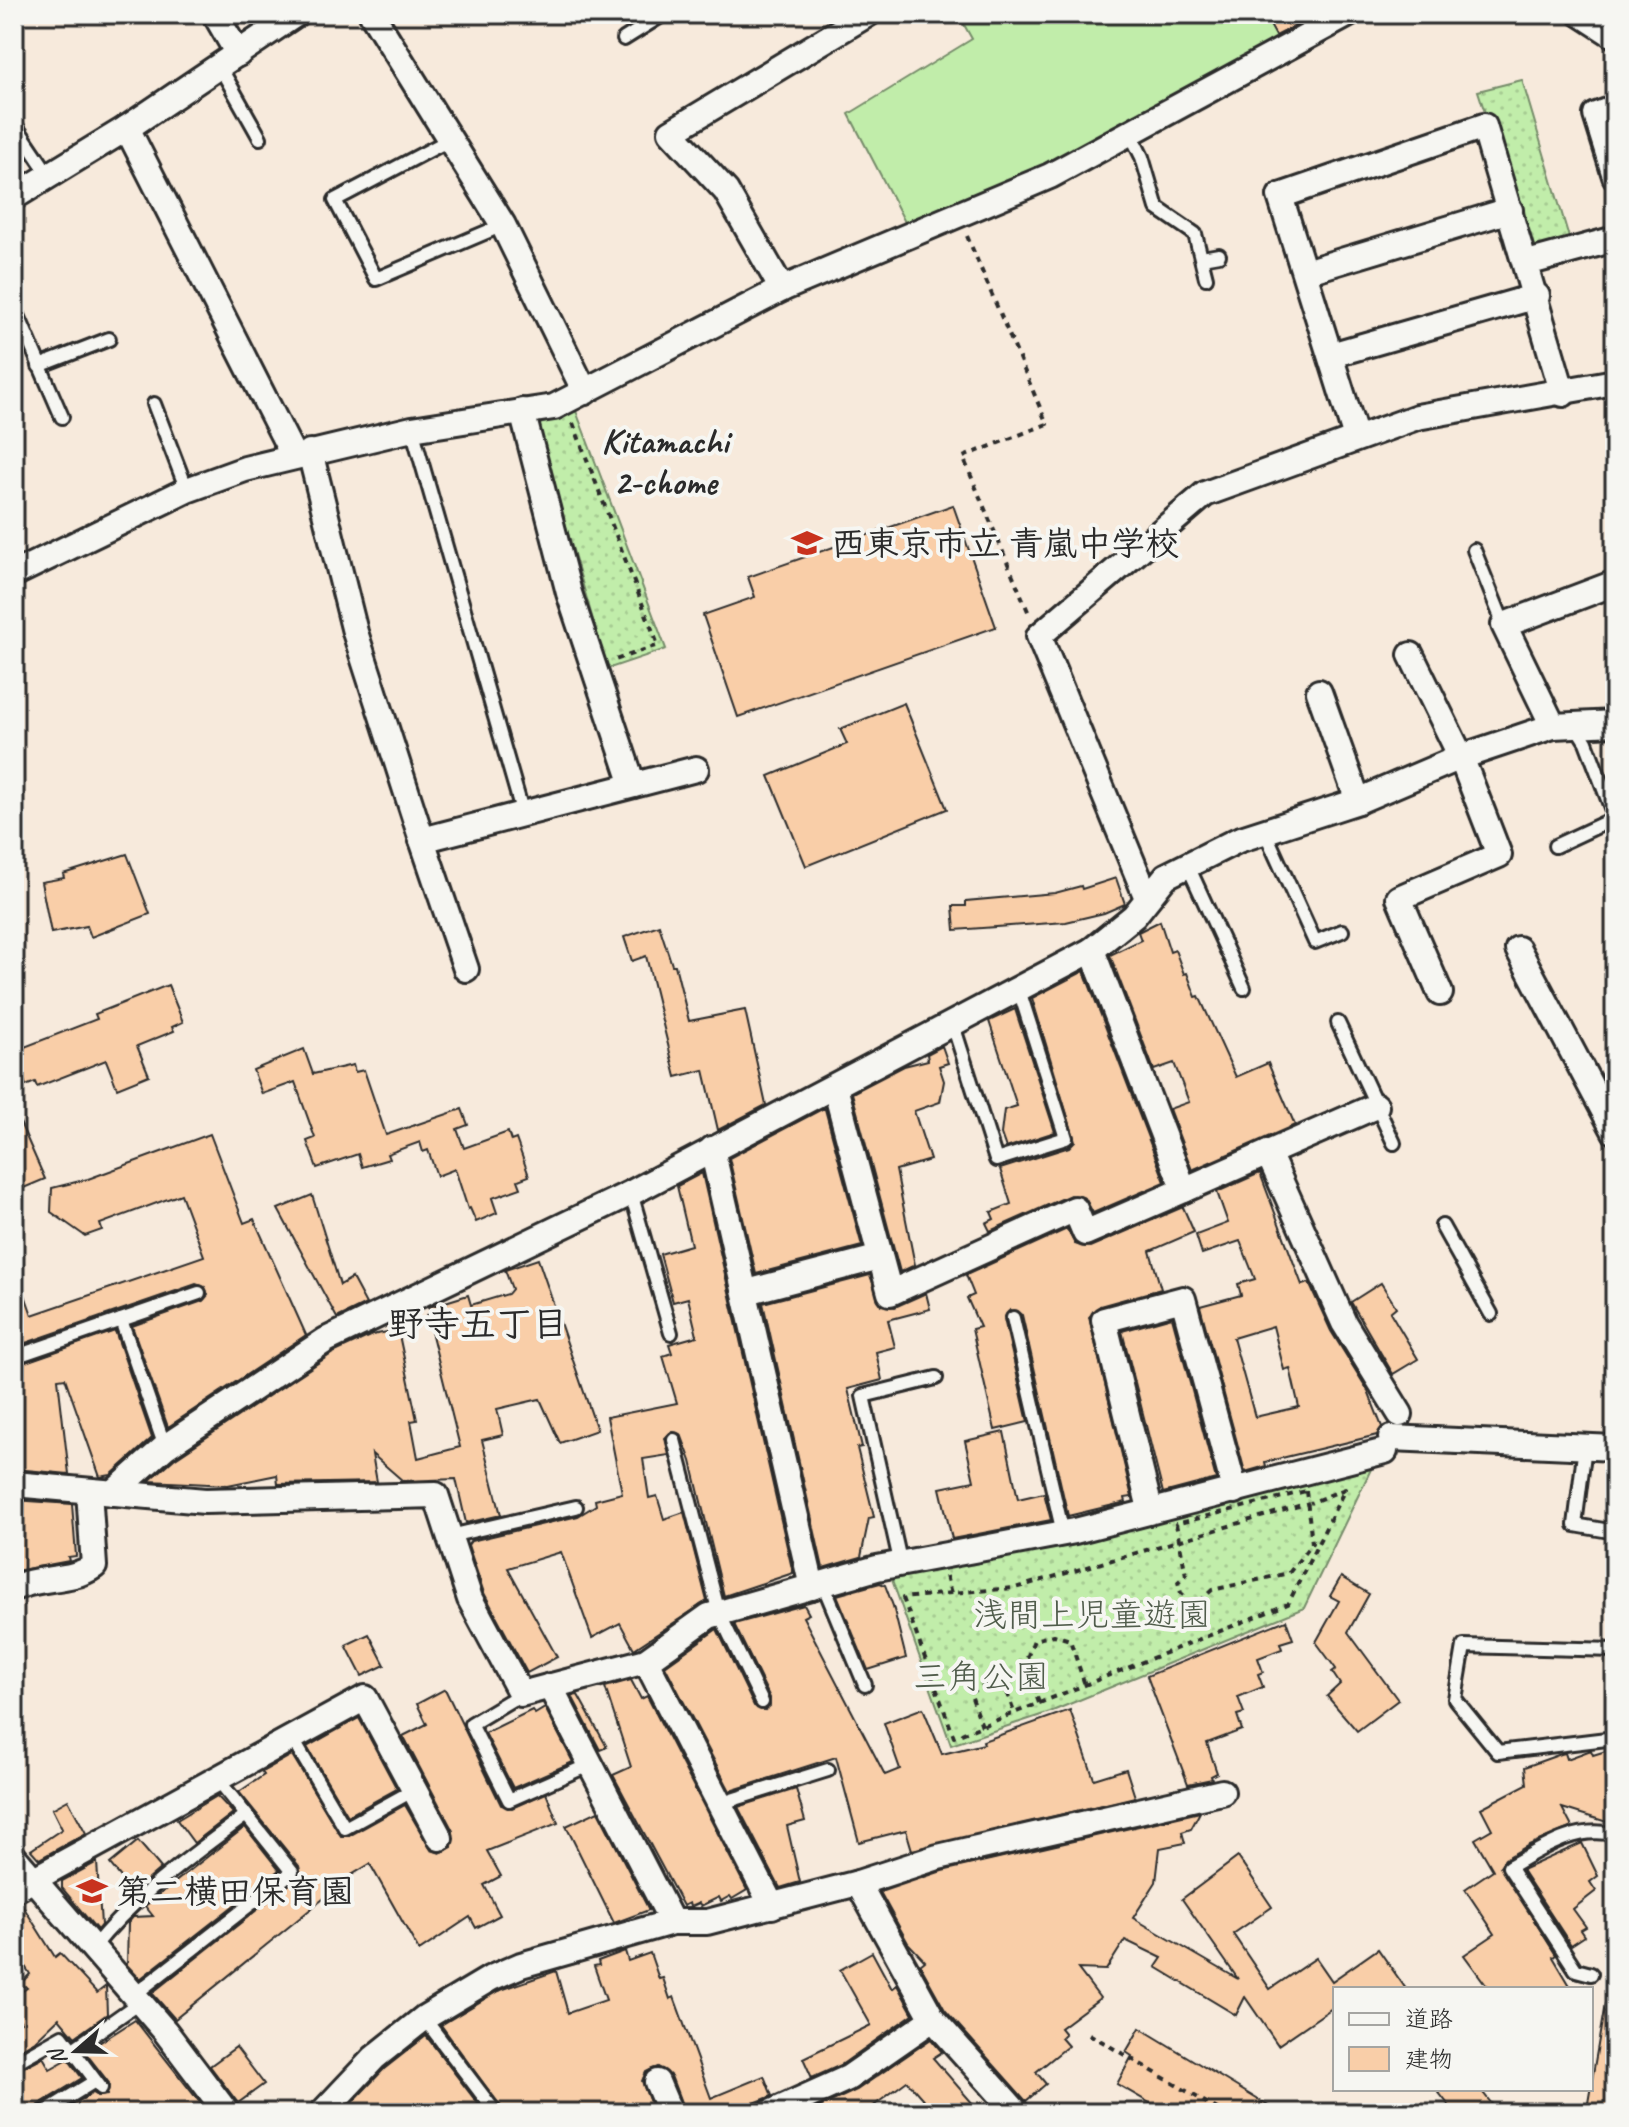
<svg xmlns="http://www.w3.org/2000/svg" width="1629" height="2127" viewBox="0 0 1629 2127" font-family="Caveat,'Klee One',sans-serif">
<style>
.grass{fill:url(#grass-dots);stroke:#768c6a;stroke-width:2}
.pitch{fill:#c1edaa;stroke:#768c6a;stroke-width:2}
.building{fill:#f9cea8;stroke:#2b2b2b;stroke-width:2;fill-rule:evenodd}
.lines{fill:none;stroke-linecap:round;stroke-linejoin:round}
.service-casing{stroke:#2b2b2b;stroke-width:18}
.minor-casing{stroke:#2b2b2b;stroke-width:30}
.path{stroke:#2b2b2b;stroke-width:4;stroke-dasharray:6 6;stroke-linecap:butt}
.service{stroke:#f6f6f2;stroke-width:12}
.minor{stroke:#f6f6f2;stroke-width:24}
.labels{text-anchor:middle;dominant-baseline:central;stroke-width:8;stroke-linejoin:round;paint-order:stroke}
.poi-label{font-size:34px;font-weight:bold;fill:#2b2b2b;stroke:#f6f6f2;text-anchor:start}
.park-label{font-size:34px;fill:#505c4b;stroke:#f6f6f2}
.neighbourhood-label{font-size:36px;font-weight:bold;fill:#2b2b2b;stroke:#f6f6f2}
</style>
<defs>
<pattern id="grass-dots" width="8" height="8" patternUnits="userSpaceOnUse" patternTransform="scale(2)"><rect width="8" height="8" fill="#c1edaa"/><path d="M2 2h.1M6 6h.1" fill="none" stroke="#a6cb92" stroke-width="1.8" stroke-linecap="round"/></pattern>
</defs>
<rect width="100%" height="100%" fill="#f7eadc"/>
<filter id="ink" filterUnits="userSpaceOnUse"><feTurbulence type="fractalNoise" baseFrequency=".0125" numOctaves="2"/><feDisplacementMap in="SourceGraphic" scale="16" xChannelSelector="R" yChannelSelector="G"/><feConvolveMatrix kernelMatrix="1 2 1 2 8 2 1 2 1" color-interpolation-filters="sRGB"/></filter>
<g filter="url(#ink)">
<g class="grass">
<path d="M1522,80L1571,244L1531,255L1478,91Z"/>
<path d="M576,411L666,649L607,669L537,425Z"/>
<path d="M1373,1465L1304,1608L1050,1712L951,1745L891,1577Z"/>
</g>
<path class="pitch" d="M958,14H1330L1047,168L908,228L849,114L972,39Z"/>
<g class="building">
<path d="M1264,14H1318L1276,36Z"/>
<path d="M953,505L996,627L738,717L703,615L755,597L748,577Z"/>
<path d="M904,703L947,809L806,866L769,776L847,744L840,729Z"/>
<path d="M127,854L150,914L91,937L87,926L51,933L41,882L64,878L63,874Z"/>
<path d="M1116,878L1125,904L1104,913L1066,922L955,930L953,906H966V901L1055,893L1081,886L1082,889Z"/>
<path d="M1160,921L1170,952L1175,950L1184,974L1187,973L1196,997L1199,996L1236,1077L1268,1063L1295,1125L1192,1170L1169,1109L1189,1102L1174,1063L1154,1070L1110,955L1141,940L1138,932Z"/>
<path d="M659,925L672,965H675L689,1021L745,1010L766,1105L718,1130L704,1070L676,1077L646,956L632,961L624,937Z"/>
<path d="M1084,971L1165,1182L1093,1213L1085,1198L1070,1195L990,1231L986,1223L994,1219L991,1212L1011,1204L1000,1169L1069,1147L1075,1141L1032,998Z"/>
<path d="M168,985L183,1022L172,1027L174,1031L137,1046L149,1075L117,1088L106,1060L37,1087L35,1082L26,1086L14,1051L97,1019L95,1014Z"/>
<path d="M1015,1009L1055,1132L1006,1148L1001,1134L1004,1110L1017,1106L989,1021Z"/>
<path d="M942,1046L948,1063L939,1066L944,1081L940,1102L914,1111L930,1160L896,1170L915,1265L900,1272L852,1093L904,1066L928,1060L927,1054Z"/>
<path d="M304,1049L313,1074L353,1065L355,1072L364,1070L386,1135L462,1109L468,1125L457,1129L464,1148L508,1132L511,1141L516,1139L529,1176L518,1180L521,1188L492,1198L497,1213L476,1222L470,1208L468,1209L455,1169L437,1176L428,1150L423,1152L420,1142L387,1154L389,1159L362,1167L358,1154L317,1168L307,1141L315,1138L295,1082L262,1094L253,1070Z"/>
<path d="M14,1109L45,1179L14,1192Z"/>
<path d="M822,1109H825L862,1246L756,1274L729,1158Z"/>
<path d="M210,1134L244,1223L254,1219L306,1335L168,1427L132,1326L203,1301L208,1295L205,1287L196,1284L14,1347V1273L17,1272L32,1315L204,1256L181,1194L100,1224L102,1230L85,1236L51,1212L52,1188L88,1179Z"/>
<path d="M702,1173L793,1573L724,1596L691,1461L681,1434L671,1432L665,1438L669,1455L643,1459L649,1498L657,1496L664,1519L684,1512L707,1601L634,1649L620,1623L592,1638L561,1552L508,1568L557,1657L527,1673L484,1593L468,1545L471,1541L578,1516L596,1505L595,1500L622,1493L607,1417L677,1403L663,1356L672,1353L669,1344L697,1336L688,1298L673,1302L660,1254L691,1245L677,1186Z"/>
<path d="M1260,1173L1302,1285L1309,1283L1331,1331L1367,1389L1382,1427L1377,1435L1265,1462L1266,1466L1245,1472L1200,1306L1241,1295L1238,1284L1255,1279L1240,1241L1202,1254L1196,1235L1228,1223L1217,1192ZM1273,1326L1284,1370L1290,1368L1299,1407L1255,1417L1233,1338Z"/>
<path d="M312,1195L340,1285L352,1278L366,1304L337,1318L278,1209Z"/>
<path d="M1183,1207L1194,1232L1150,1251L1161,1289L1100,1306L1089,1317L1132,1497L1125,1498L1126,1502L1068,1516L1022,1315L1010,1310L1004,1319L1028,1422L995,1430L972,1329L980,1327L967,1298L974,1295L966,1275L1067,1229L1075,1244L1090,1247Z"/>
<path d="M538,1259L597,1430L560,1443L540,1399L497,1409L503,1435L482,1440L501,1515L466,1523L456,1479L403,1481L372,1454L377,1482L278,1484L277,1475L228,1485L149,1481L174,1459L333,1353L372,1335L398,1330L417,1420L411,1421L418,1458L460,1447L427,1315L431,1313L429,1307L468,1295L471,1305L508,1294L512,1289L505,1270Z"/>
<path d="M870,1275L881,1305L895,1307L926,1293L930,1309L888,1320L895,1347L876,1352L882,1380L848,1389L862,1447L857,1448L874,1517L869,1518L861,1557L823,1568L763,1303Z"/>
<path d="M1381,1283L1396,1307L1390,1312L1418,1359L1393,1374L1351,1302Z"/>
<path d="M1172,1317L1216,1479L1163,1493L1122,1331Z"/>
<path d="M115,1331L152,1438L111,1475L100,1477L65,1378L58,1379L69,1474L15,1469L14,1366Z"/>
<path d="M1004,1432L1018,1499L1044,1493L1051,1520L952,1539L940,1488L974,1481L965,1441Z"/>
<path d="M14,1500L72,1504L76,1556L68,1557L69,1561L16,1571Z"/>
<path d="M1341,1577L1369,1594L1348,1632L1398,1700L1357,1731L1327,1696L1340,1684L1332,1672L1336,1669L1316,1642L1339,1601L1330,1596Z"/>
<path d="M880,1583L885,1585L893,1606L906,1658L868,1670L837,1595Z"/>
<path d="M804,1605L809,1614L803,1617L885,1775L900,1769L884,1723L923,1708L942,1754L984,1744L983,1741L1070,1710L1094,1779L1126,1769L1135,1797L912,1850L906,1830L859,1842L836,1757L730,1791L665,1666L717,1629L754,1706L765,1710L770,1706V1698L734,1624Z"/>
<path d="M1286,1620L1293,1639L1280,1643L1282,1649L1258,1658L1263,1672L1258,1674L1263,1687L1238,1697L1244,1713L1237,1715L1242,1730L1207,1743L1217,1773L1211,1776L1212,1779L1188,1784L1147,1676Z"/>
<path d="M369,1634L385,1665L362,1676L346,1645Z"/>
<path d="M631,1680L641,1699L647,1696L747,1890L732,1899L730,1896L721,1901L719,1897L701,1906L699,1903L690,1907L689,1903L683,1906L613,1775L631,1767L605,1687Z"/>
<path d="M445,1689L501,1805L512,1808L546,1793L558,1823L487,1851L501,1876L484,1885L500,1915L476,1928L470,1917L419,1951L370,1864L330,1888L333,1891L175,2019L152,1993L301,1875L299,1866L239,1792L264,1775L262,1772L292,1755L341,1836H349L405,1805L431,1850L440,1853L452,1847L453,1831L403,1736L427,1724L417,1704Z"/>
<path d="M578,1695L607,1747L600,1750L572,1696Z"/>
<path d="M545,1708L573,1762L513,1788L485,1733L532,1710L535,1714Z"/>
<path d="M359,1718L397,1789L348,1816L307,1747Z"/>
<path d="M1591,1750L1593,1755L1609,1750L1615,1765L1610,1823L1562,1808L1572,1827L1529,1845L1505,1859L1500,1866L1556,1955L1553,1957L1572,1989H1489L1464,1955L1495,1934L1465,1889L1493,1870L1475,1839L1492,1829L1481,1808L1527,1784L1525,1767L1561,1754L1565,1753L1567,1759Z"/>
<path d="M796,1789L805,1821L787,1826L800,1882L780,1888L738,1807Z"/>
<path d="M217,1796L233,1813L194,1843L177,1820Z"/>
<path d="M68,1800L86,1833L39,1859L31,1850L62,1829L52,1809Z"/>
<path d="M598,1811L649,1910L614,1923L566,1826Z"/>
<path d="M1200,1812L1191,1829L1182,1832L1185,1843L1160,1848L1156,1882L1133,1918L1238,1979L1182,1899L1238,1857L1272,1907L1233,1934L1270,1989L1316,1958L1332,1981L1378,1949L1406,1989H1335V2006L1278,2045L1245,1997L1236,2015L1156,1967L1162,1958L1125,1940L1106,1970L1078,1969L1100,1998L1060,2028L1065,2034L1061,2038L1068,2046L1036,2072L1046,2084L1026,2101L945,2010L920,1965L925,1961L908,1943L880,1892L942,1871Z"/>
<path d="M245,1827L279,1870L140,1979L127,1965L128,1923L133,1917L153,1916L145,1906Z"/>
<path d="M138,1841L161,1868L133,1892L110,1864Z"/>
<path d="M1582,1843L1598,1876L1590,1882L1596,1891L1573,1909L1586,1927L1581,1930L1585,1936L1571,1945L1522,1870Z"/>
<path d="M97,1862L101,1925L97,1930L62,1888V1881Z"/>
<path d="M21,1903L55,1957L60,1953L97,1993L106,1986L107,2014L75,2037L59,2018L35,2041L14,2053V2027L21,2022L14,2011V1997L27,1988L21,1983L30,1974L14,1949V1905Z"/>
<path d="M625,1951L628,1961L650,1953L659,1979L663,1978L670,1999L674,1997L711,2098L764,2076L772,2096L729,2113H685L671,2076L658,2067L646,2072L642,2081L654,2113H505L441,2025L498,1991L556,1971L568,2013L606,2000L594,1966L599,1965L598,1961Z"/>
<path d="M872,1952L892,1989L897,1985L913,2014L841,2065L812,2078L803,2058L871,2025L840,1970Z"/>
<path d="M1605,2004L1615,2005V2113H1595L1588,2103Z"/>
<path d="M135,2020L208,2113H154L151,2108L143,2113H60L93,2093L98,2096L107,2095L109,2083L85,2052Z"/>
<path d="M1140,2028L1280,2113H1167L1117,2084L1132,2056L1126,2052Z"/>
<path d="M426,2036L485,2113H351L347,2108L384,2069Z"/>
<path d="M931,2039L942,2052L933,2058L981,2113H935L907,2081L864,2113H807L857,2090Z"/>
<path d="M236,2047L264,2084L238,2103L210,2066Z"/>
<path d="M43,2057L50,2069L68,2059L82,2078L38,2105L34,2113H14V2072Z"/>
<path d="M1436,2089H1480L1499,2113H1455Z"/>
</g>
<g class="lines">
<g class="service-casing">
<g id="service">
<path d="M624,39L664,14"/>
<path d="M220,67L260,138"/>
<path d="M14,123L49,175"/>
<path d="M1130,133L1142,157L1157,208L1195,234L1206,278"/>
<path d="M451,139L335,200L376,279L503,225"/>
<path d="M1202,258L1219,255"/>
<path d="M14,306L62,417"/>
<path d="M39,366L109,339"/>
<path d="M154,404L187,490"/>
<path d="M412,429L523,814"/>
<path d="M1474,550L1504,625"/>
<path d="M1576,726L1586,742L1615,818"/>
<path d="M1265,832L1315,942L1342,931"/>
<path d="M1555,846L1615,818"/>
<path d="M1188,866L1244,988"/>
<path d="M1338,1023L1394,1143"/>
<path d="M953,1025L996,1160L1066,1138L1019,990"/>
<path d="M631,1193L671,1333"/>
<path d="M1442,1226L1491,1314"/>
<path d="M1013,1318L1063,1533"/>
<path d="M121,1320L199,1293"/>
<path d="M14,1357L121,1320L165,1447"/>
<path d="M674,1440L719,1613L762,1702"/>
<path d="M1585,1446L1575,1525L1615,1532"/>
<path d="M450,1536L576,1507"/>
<path d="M901,1565L863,1396L936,1378"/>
<path d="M823,1584L865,1685"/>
<path d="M1615,1650L1464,1646L1455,1699L1498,1752L1615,1738"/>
<path d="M521,1694L471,1724L509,1800L591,1764"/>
<path d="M292,1738L345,1828L414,1790"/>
<path d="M719,1804L828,1770"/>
<path d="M93,1948C136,1894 192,1856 246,1815"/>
<path d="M1591,1974L1576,1970L1509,1867C1541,1849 1577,1824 1615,1835"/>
<path d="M134,1995L292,1872L219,1781"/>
<path d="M424,2018L496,2113"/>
<path d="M72,2050L140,2002"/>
<path d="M14,2063L62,2036L101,2088"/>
<path d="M43,2113L95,2081"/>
</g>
</g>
<g class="minor-casing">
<g id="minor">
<path d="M215,14L238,54"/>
<path d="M372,14L503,225L585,392"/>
<path d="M1581,14L1615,36"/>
<path d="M1615,108L1596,115L1615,176"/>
<path d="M127,128L293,455"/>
<path d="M14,197L127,128L296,14"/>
<path d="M1527,263L1615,239"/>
<path d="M1305,272L1510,210"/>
<path d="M782,289L726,191L671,132L868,14"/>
<path d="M1331,355L1537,296"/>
<path d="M522,411L569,593L633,785"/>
<path d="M1356,438L1280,196L1484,126L1563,394"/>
<path d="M310,452L355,632L422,840L696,769"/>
<path d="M14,574L187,490L245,469L412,429L554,407L782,289L1050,176L1349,14"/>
<path d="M1411,655L1461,757L1499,855L1399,898L1440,993"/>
<path d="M1319,692L1358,801"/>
<path d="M1553,726L1504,625L1615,583"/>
<path d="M422,840L466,969"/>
<path d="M1147,898L1039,636L1205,494L1417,417L1615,382"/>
<path d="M1518,949L1615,1132"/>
<path d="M1092,950L1184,1190L1268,1153L1344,1323L1400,1414"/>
<path d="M835,1087L890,1293L1075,1209L1085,1233L1184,1190"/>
<path d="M712,1149L812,1587"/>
<path d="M1268,1153L1376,1106"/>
<path d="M747,1292L880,1257"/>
<path d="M1391,1438L1615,1448"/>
<path d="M14,1484L205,1501L436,1495L470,1599L521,1694L646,1661L709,1616L877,1568L1075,1531L1385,1451"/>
<path d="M113,1493L165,1447L326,1340L631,1193L1092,950L1134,916L1166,876L1238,840L1358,801L1461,757L1553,726L1615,723"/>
<path d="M1150,1509L1104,1320L1183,1299L1235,1491"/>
<path d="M14,1588C39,1576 72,1582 94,1566L89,1491"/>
<path d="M646,1661L772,1906"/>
<path d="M550,1686L672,1922"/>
<path d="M14,1857L165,2031L227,2113"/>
<path d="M858,1883L933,2019L1017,2113"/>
<path d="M14,1890L365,1698L440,1838"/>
<path d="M657,2082L670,2113"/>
<path d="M322,2113L374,2058L424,2018L491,1978L521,1965L672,1922H707L858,1883L938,1857L1222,1792"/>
<path d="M770,2113L848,2078L933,2019"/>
</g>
</g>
<g class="path">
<path d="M967,236L1047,424L963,457L1030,616"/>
<path d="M573,423L658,645L615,660"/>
<path d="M1306,1491L1312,1543L1289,1573L1212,1590L1201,1600L1191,1602L1181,1593L1178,1582L1186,1575L1176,1524Z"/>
<path d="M946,1576L951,1593L1015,1588L1309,1503"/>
<path d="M951,1593L903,1598L954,1737L1288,1604L1345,1489L1310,1503"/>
<path d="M1039,1703L1025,1663L1034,1640L1054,1635L1070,1640L1085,1685"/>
<path d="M982,1726L970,1692L1002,1680L1014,1712"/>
<path d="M1089,2034L1224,2113"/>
</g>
<use href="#service" class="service"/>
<use href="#minor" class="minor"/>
</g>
</g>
<defs>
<g id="school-bare" transform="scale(2.4)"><path d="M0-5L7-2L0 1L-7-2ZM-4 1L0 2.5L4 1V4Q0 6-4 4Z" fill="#c8321e" stroke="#f6f6f2" stroke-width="2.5" paint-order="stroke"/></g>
</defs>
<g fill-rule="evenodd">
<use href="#school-bare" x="807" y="543"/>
<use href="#school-bare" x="92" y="1891"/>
</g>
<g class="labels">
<g class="poi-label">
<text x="831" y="543">西東京市立 青嵐中学校</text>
<text x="116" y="1891">第二横田保育園</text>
</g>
<g class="park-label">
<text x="1092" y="1614">浅間上児童遊園</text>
<text x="981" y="1676">三角公園</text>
</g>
<g class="neighbourhood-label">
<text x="665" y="441">Kitamachi<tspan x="665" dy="41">2-chome</tspan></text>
<text x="478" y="1324">野寺五丁目</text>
</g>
</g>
<rect width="1629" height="2127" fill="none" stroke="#f6f6f2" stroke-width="48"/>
<rect x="24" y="24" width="1581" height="2079" fill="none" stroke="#2b2b2b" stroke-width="3" filter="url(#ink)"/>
<rect x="1333" y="1987" width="260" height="104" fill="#f6f6f2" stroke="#a5a5a2" stroke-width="2"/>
<rect x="1349" y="2013" width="40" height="12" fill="#f6f6f2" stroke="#a5a5a2" stroke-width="2"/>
<text x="1405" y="2027" font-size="24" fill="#2b2b2b">道路</text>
<rect x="1349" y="2047" width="40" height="24" fill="#f9cea8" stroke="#a5a5a2" stroke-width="2"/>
<text x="1405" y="2067" font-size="24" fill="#2b2b2b">建物</text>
<g transform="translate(76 2051) rotate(250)" stroke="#f6f6f2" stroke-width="6" paint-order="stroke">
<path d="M0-6L14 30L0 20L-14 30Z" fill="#2b2b2b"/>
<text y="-12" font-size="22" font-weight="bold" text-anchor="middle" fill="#2b2b2b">N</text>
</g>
</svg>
